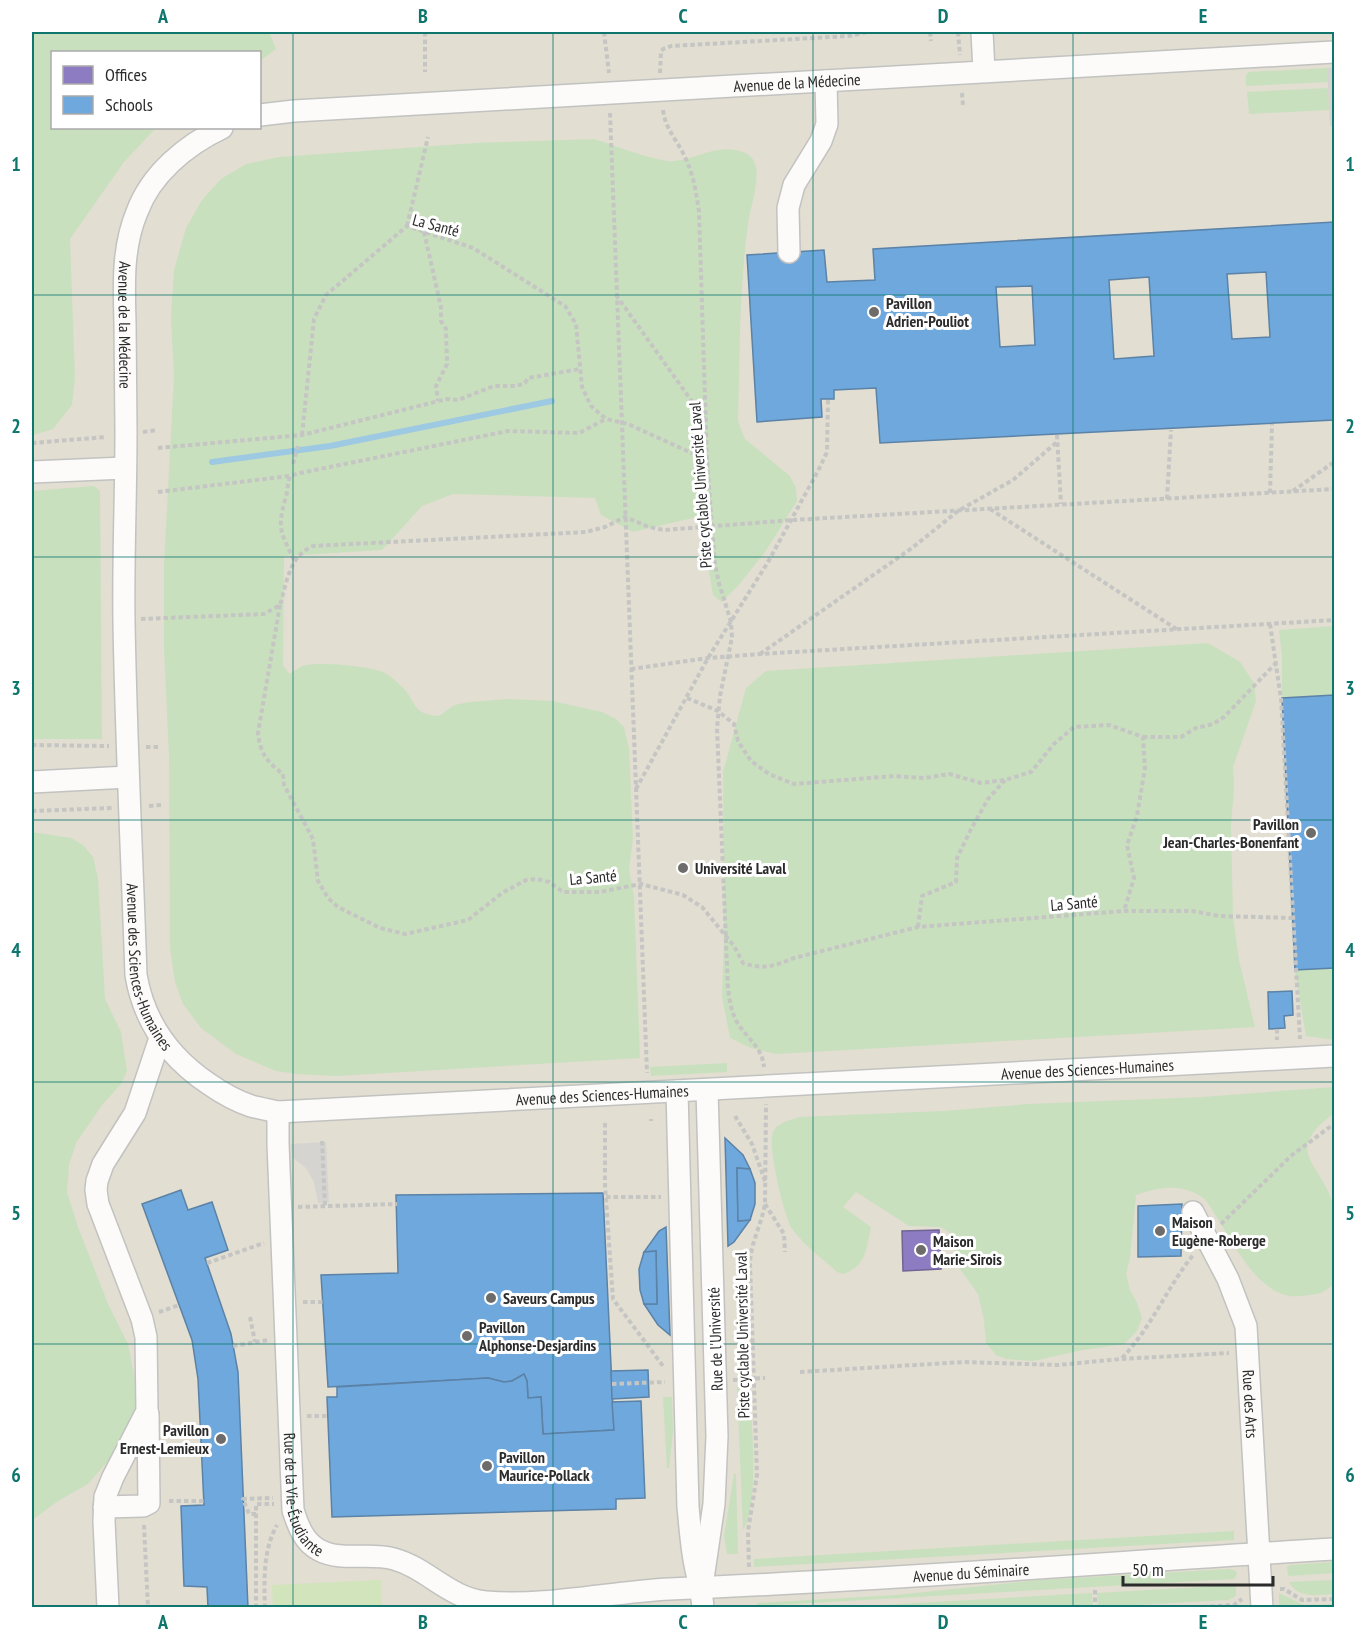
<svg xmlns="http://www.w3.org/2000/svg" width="1366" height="1639" viewBox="0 0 1366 1639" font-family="'PT Sans Narrow',sans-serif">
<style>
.education{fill:#e2ded1;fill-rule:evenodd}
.green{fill:#c9e0be}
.pitch{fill:#d1e4bc}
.plaza{fill:#d6d4d0}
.offices{fill:#8e7cc3;stroke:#706495;stroke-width:1.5}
.schools{fill:#6fa8dc;stroke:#5b82a7;stroke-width:1.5;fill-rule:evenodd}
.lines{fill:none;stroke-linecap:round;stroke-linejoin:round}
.stream{stroke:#9dc9e2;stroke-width:6}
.minor-casing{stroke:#c2c2c1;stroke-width:24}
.path{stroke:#c5c5c4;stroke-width:4;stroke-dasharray:4.5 3;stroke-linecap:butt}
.minor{stroke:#fcfbfa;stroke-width:21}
.grid{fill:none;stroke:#0f766e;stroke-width:1.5;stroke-opacity:0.55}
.poi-dot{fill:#6d6c6b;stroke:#fff;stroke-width:2}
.labels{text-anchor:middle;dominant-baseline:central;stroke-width:6;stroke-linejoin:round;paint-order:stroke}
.street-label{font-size:16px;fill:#2b2b2b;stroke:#fff}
.poi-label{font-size:16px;font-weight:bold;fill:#2b2b2b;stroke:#fff;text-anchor:start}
.neatline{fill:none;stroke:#0f766e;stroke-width:2}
.grid-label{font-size:20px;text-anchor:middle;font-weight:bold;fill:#0f766e}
</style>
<rect width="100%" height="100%" fill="#e8e6e1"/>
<path class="education" d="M32,32H1334V1607H32ZM52,52H260V128H52Z"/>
<g class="green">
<path d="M32,32H269L276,49L260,61V52H52V128H156L124,162L70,239L75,378L72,405L53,429L33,435L32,434Z"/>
<path d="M1327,68L1328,82L1246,86V75L1249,72Z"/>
<path d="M1328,88L1329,110L1249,114L1247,92Z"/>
<path d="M594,139C610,144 660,163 674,161C699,159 719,142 745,153C768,162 750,205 748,224C739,289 740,355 738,421L745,439L790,476L796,488L797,501L765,552L737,587L721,602L713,595L703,534L697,517L633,532L601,515L595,498L453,494L422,506L382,550L284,556L283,666L290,674C294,671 298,668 302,666C316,661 366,666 380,671C387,673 394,679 399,684C418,700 409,714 439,716L454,705L470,702L508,699L552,701L602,712L616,719L624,727L629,749L633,839L629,870L634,897L640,1058L336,1076L297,1074L276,1071L236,1054L201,1028L183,1004L175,982L170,948L169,756L164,649V564L174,376L171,318L174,270L186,228L202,200L221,179L246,164L279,157L476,143Z"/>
<path d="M94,486L100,491L102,739H32V491Z"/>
<path d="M1334,626V695L1282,698V657L1279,630Z"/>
<path d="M1208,643L1240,662L1254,683L1256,701L1233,767L1234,788L1231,826L1233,917L1239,960L1255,1027L776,1054L751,1048L730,1038L722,996L724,936L723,772L746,688L766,671Z"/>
<path d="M32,832L71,838L83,845L93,857L98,878L105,999L121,1032L127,1071L121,1084L102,1105L76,1143L69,1165L67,1192L78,1227L108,1304L128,1344L137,1391L135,1412L114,1454L88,1484L58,1501L32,1520Z"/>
<path d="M1334,968V1040L1306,1036L1295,970Z"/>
<path d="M727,1063V1072L651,1076L650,1067Z"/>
<path d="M1334,1087V1113C1279,1154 1325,1164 1334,1209C1338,1229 1335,1262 1334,1284C1321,1295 1318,1294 1301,1296C1260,1301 1235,1245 1216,1216C1212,1210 1208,1201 1202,1197C1181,1183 1159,1187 1136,1195L1130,1258L1126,1274L1130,1290L1137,1303L1142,1318L1137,1331L1124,1344L1083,1350L1033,1361L1006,1359L996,1355L986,1343L984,1320L978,1294L960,1269L949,1232L940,1227L909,1226L856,1192L843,1207L871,1227C866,1249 867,1265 844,1274L837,1272C823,1259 805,1246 793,1230C784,1219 767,1144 773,1132C778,1122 790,1120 800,1117L943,1111L1029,1104L1202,1097Z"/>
<path d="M737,1387H750C751,1420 760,1503 743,1530Z"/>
<path d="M663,1397H672L673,1431L669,1468H667Z"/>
<path d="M734,1474H736L738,1554H727L724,1536Z"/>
<path d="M1234,1531V1540L754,1567V1559Z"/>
<path d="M1334,1562V1573L1288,1576L1287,1567L1290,1565Z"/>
<path d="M1229,1569L1236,1571L1237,1574L1234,1579L757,1606V1603L896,1595L1039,1580Z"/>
<path d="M1334,1580V1594C1318,1595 1298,1599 1289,1582Z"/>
<path d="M1236,1585V1596L1228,1600L1098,1607L1097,1593Z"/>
<path d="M1092,1593L1093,1607H847Z"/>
<path d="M1279,1593L1304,1605L1334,1604V1607H1279Z"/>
</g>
<path class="pitch" d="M381,1580L382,1607H273L272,1585Z"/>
<g class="plaza">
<path d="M1334,67V126H1330L1327,68Z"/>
<path d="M326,1142L329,1202L318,1203L314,1182L306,1168L292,1157L291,1144Z"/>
</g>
<path class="offices" d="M939,1230L941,1269L903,1271L902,1231Z"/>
<g class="schools">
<path d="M1334,222V420L880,443L876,388L834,390V399H821L822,417L757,422L747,255L824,250L827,282L875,280L873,249ZM1266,272L1270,337L1232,339L1227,274ZM1149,277L1154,356L1114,359L1109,280ZM1032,286L1035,345L1000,347L996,287Z"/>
<path d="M1334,695V968L1295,970L1282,698Z"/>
<path d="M1292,991L1293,1015L1284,1016L1285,1028L1269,1029L1268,992Z"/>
<path d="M725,1138L743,1155L750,1169L737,1168L738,1221L750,1220L734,1242L728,1246Z"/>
<path d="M737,1168L750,1169L755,1183V1204L750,1220L738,1221Z"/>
<path d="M181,1190L188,1210L212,1202L228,1250L205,1258L231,1334L238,1372L248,1608H208L207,1587L184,1586L181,1506L204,1505L198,1379L192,1340L142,1204Z"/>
<path d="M603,1193L614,1430L543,1434L541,1397L528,1398L527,1381L524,1374L512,1381L504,1382L488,1378L328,1387L321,1275L398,1273L396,1195Z"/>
<path d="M1182,1204L1181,1256L1138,1257V1206Z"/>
<path d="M666,1227L670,1335L658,1325L644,1304H657L656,1251L644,1252L659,1231Z"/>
<path d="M656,1251L657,1304H644L640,1290L639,1269L644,1252Z"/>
<path d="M648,1370L649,1397L612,1399L611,1371Z"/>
<path d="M524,1374L527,1381L528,1398L541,1397L543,1434L614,1430L612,1402L641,1401L645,1498L616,1499V1509L332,1517L327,1397H337V1387L488,1378L504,1382L512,1381Z"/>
</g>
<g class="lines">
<path class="stream" d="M212,462L330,446L552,401"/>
<g class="minor-casing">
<g id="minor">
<path d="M982,32L984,71"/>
<path id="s1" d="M260,115L294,111L1334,52"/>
<path id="s2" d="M222,128C186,145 151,174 137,212C122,248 124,285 125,323C125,360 126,396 126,432C126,495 123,559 124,622C126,740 132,857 136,975C144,1022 170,1058 209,1084C222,1093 236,1101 251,1106C259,1108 269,1110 278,1112L1334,1056"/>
<path d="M789,252L788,208L794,185L821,141L827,124L826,81"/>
<path d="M32,472L125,468"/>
<path d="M32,782L128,777"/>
<path d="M677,1091L688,1507C690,1526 691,1545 695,1565C698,1580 702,1592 703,1608"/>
<path id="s3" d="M278,1112V1144L293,1510C298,1526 304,1542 319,1550C341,1562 370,1552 394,1559C427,1568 450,1599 486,1602C548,1607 609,1592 670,1589C891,1580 1113,1562 1334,1549"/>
<path id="s4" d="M1193,1212L1228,1279L1246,1326L1262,1608"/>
<path d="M104,1507L143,1506L149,1503L148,1414"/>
<path d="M703,1579L714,1504L717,1436L707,1090"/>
<path d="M108,1608L104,1521L105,1497L113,1477L147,1411L146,1337L142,1319L98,1204L96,1190L97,1181L103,1164L135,1113L160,1038"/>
</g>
</g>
<g class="path">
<path d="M425,32V72"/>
<path d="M604,32L609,73"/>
<path d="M930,32L931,41"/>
<path d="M958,32L960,55"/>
<path d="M660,73L661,52L663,49L671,46L849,36L867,32"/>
<path d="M962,93L963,106"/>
<path d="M663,110C665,127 675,138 683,153C693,172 696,191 699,212L707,460L715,565L719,583L731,622L732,637L720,696L717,728L728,989C730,1001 731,1012 737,1022C746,1038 762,1046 764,1067"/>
<path d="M610,113L647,1073"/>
<path d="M407,226L428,137"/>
<path d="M424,232L441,307V321L446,329L447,364L436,386L438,401"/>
<path d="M616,295L706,421"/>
<path d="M143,432L157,430"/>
<path d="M302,435L314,319L326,295L407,226L473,248L565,306L576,324L582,387L591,406L606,419L628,424L707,460"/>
<path d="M1057,435L1061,504"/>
<path d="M32,443L106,437"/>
<path d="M158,448L302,435L447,399L458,400L494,386H517L525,383L528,378L580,369"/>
<path d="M293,464L298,446"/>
<path d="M1293,491L1334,462"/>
<path d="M158,492L289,476"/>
<path d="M1270,493L1272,424"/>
<path d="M1167,499L1171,430"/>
<path d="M990,509L1178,630"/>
<path d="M294,560C281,532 277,530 285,500C288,492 287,485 290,476L300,473L508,431L579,433L606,419"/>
<path d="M280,605L258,733C260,753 267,762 283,774L284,785L313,839L318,881L328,898L338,907L380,928L405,934L468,920L502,893L526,880L537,879L549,882L563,892H599L641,884L683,895L702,907L734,946L743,963C764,970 774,966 794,958L918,927L1124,911H1192L1219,916L1293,918"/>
<path d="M141,619L264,614L280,605C287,582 289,556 313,546L586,532L605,527L625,517L649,527L664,530L793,520L1334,489"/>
<path d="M1270,624L1281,699L1300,1039"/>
<path d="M760,654L912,548L958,511L1013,480L1057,442"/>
<path d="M631,669L708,658L760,654L1334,620"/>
<path d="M687,698L718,711L734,724L738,741L751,761L769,774L794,784L894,776L924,778L950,774L981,783L1005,780L1031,772L1054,744L1074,727L1109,725L1143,737L1145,768L1137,816L1127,845L1134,878L1124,911"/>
<path d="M1143,737H1181L1196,728L1213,724L1224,717L1276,663"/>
<path d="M32,745L109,746"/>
<path d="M146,747H160"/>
<path d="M636,789L708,658L768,562L818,471L827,452L828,399"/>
<path d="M149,806L161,805"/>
<path d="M32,811L112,808"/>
<path d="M918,927L922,896L956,882L957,858L970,831L988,799L1005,780"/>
<path d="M1277,1029V1040"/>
<path d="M735,1116L752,1144L765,1181"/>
<path d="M651,1119V1121"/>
<path d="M605,1123V1185L613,1299L663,1366"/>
<path d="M322,1141L325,1206"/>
<path d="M606,1197H661"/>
<path d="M765,1204L784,1234L785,1252"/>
<path d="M298,1207L397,1204"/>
<path d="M1221,1224L1292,1155L1334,1124"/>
<path d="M207,1263L264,1243"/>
<path d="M303,1302H323"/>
<path d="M159,1312L179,1305"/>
<path d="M250,1317L255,1342"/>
<path d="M233,1346L268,1340"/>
<path d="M1122,1358C1152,1327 1167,1287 1194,1254"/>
<path d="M800,1372L964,1362L1058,1365L1121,1359L1229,1353"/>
<path d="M733,1380L765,1378"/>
<path d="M612,1384L665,1382"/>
<path d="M307,1416H327"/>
<path d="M169,1501H204"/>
<path d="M256,1514H249L243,1499L273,1498"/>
<path d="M144,1525L148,1608"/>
<path d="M749,1567L748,1531L757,1475L750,1263C751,1241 762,1224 765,1203L766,1104"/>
<path d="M1280,1589H1284L1302,1600L1334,1599"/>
<path d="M1095,1590V1608"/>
<path d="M256,1608V1504H274"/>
<path d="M265,1608C264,1580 263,1550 277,1525"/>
<path d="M1188,1608L1234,1605L1242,1599"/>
</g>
<use href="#minor" class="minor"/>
</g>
<path class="grid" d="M293,32V1608M553,32V1608M813,32V1608M1073,32V1608M32,295H1334M32,557H1334M32,820H1334M32,1082H1334M32,1344H1334"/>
<g class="poi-dot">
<circle cx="874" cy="312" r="6"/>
<circle cx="1311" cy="833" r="6"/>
<circle cx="683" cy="868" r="6"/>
<circle cx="1160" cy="1231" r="6"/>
<circle cx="921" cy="1250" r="6"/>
<circle cx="491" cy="1298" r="6"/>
<circle cx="467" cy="1336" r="6"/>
<circle cx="221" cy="1439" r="6"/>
<circle cx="487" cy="1466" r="6"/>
</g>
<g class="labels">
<g class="street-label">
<text stroke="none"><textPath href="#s1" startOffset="538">Avenue de la Médecine</textPath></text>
<text transform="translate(436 225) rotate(15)">La Santé</text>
<text stroke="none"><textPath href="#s2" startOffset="237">Avenue de la Médecine</textPath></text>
<text transform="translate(700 485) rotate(-94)">Piste cyclable Université Laval</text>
<text transform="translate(593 877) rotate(-5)">La Santé</text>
<text transform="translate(1074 903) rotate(-5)">La Santé</text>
<text stroke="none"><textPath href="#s2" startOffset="882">Avenue des Sciences-Humaines</textPath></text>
<text stroke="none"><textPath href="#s2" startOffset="1908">Avenue des Sciences-Humaines</textPath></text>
<text stroke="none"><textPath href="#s2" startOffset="1422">Avenue des Sciences-Humaines</textPath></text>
<text transform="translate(742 1335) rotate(-91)">Piste cyclable Université Laval</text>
<text transform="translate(715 1339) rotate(-92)">Rue de l'Université</text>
<text stroke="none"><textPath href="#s4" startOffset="204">Rue des Arts</textPath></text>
<text stroke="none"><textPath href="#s3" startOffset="386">Rue de la Vie-Étudiante</textPath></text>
<text stroke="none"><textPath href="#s3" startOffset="1112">Avenue du Séminaire</textPath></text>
</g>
<g class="poi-label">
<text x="886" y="303">Pavillon<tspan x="886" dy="18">Adrien-Pouliot</tspan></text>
<text x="1299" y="824" text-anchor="end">Pavillon<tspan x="1299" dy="18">Jean-Charles-Bonenfant</tspan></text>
<text x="695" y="868">Université Laval</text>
<text x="1172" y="1222">Maison<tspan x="1172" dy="18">Eugène-Roberge</tspan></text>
<text x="933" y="1241">Maison<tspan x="933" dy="18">Marie-Sirois</tspan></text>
<text x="503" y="1298">Saveurs Campus</text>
<text x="479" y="1327">Pavillon<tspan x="479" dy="18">Alphonse-Desjardins</tspan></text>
<text x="209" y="1430" text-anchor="end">Pavillon<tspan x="209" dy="18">Ernest-Lemieux</tspan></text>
<text x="499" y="1457">Pavillon<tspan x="499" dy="18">Maurice-Pollack</tspan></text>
</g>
</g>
<rect width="1366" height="1639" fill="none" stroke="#ffffff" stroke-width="66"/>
<rect x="51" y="51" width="210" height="78" fill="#ffffff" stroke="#aaaaaa" stroke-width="1.5"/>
<rect x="63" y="66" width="30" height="18" fill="#8e7cc3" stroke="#aaaaaa" stroke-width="1.5"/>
<text x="105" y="81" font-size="18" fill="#2b2b2b">Offices</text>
<rect x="63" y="96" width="30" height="18" fill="#6fa8dc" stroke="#aaaaaa" stroke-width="1.5"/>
<text x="105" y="111" font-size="18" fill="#2b2b2b">Schools</text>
<path d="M1123 1576v9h150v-9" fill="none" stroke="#2b2b2b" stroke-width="3"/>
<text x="1132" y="1576" font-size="18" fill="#2b2b2b" stroke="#ffffff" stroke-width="4.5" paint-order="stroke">50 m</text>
<rect x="33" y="33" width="1300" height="1573" class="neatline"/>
<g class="grid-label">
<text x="163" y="23">A</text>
<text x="423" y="23">B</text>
<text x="683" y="23">C</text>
<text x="943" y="23">D</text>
<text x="1203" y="23">E</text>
<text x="16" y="171">1</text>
<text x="1350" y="171">1</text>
<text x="16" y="433">2</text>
<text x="1350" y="433">2</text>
<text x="16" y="695">3</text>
<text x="1350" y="695">3</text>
<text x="16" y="957">4</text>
<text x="1350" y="957">4</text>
<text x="16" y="1220">5</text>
<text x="1350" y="1220">5</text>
<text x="16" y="1482">6</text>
<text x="1350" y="1482">6</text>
<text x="163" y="1629">A</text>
<text x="423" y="1629">B</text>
<text x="683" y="1629">C</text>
<text x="943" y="1629">D</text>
<text x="1203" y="1629">E</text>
</g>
</svg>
